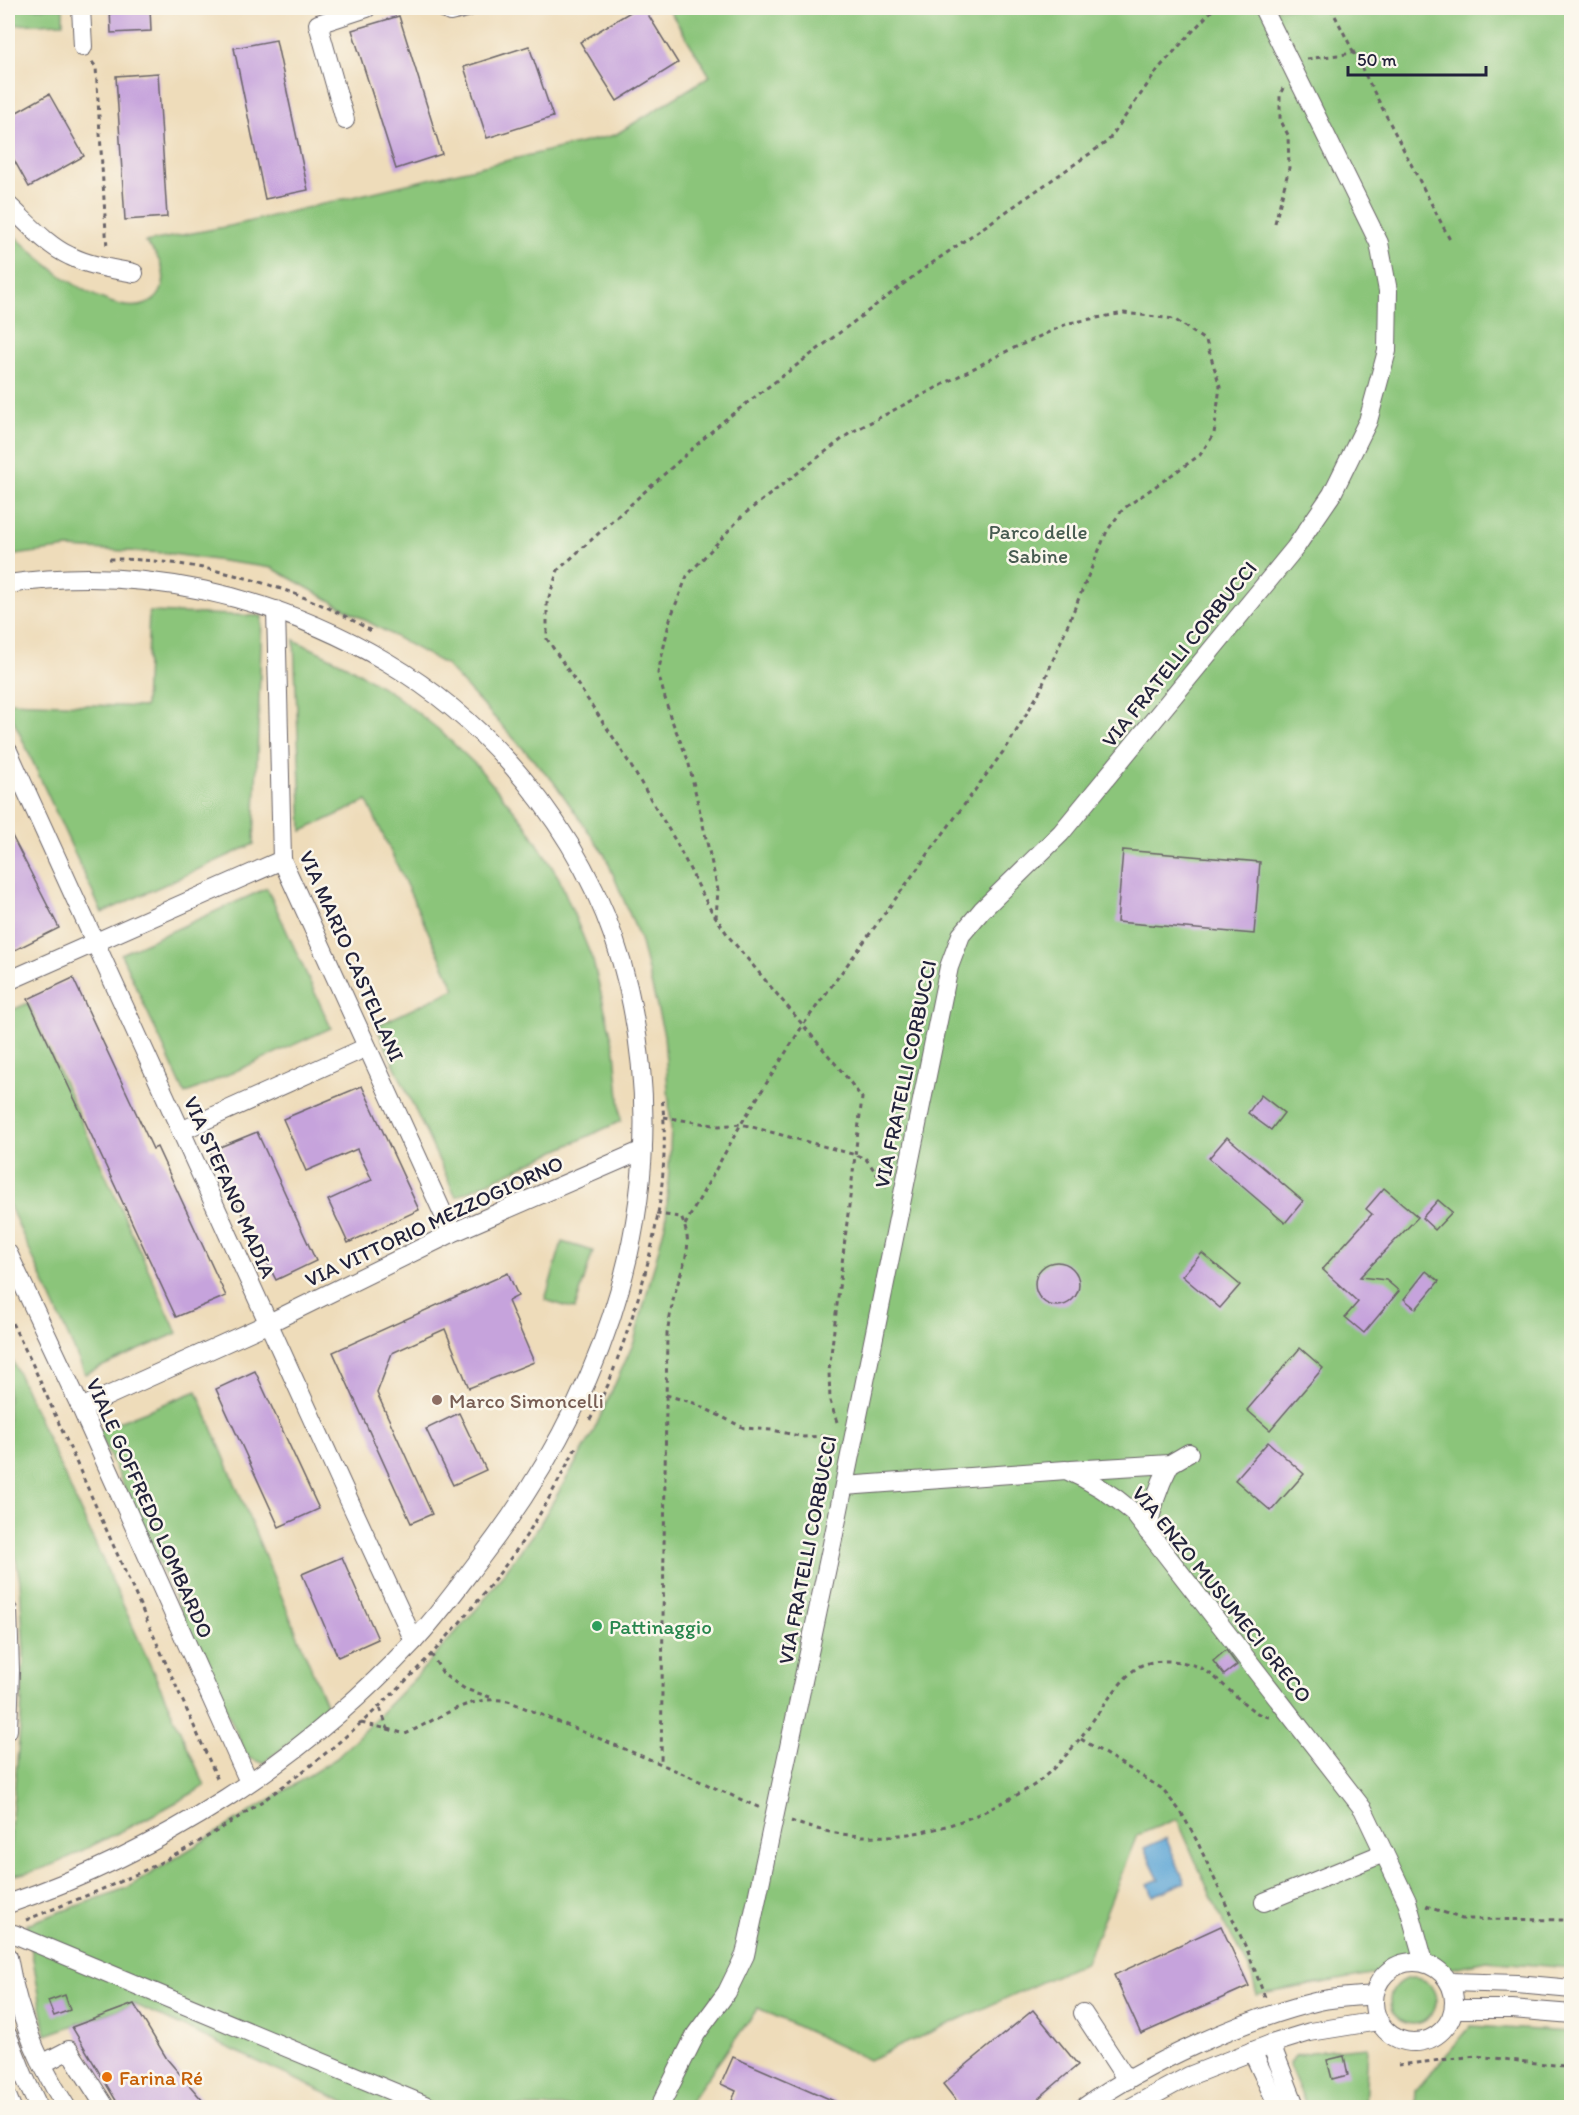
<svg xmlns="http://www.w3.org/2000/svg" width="1579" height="2115" viewBox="0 0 1579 2115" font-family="Itim,sans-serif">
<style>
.green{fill:#8bc57a;stroke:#56745a;stroke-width:1.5}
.water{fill:#61a7d6;stroke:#426488;stroke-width:1.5}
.building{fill:#c6a3dc}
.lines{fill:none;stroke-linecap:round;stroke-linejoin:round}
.minor-casing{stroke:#696367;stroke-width:20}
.path{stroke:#696367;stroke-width:3;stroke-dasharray:4.5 4.5;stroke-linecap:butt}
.minor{stroke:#fff;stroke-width:18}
.education-dot{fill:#8d6e63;stroke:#fbf7ec;stroke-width:2}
.leisure-dot{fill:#2e9e5b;stroke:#fbf7ec;stroke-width:2}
.food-dot{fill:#e8710a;stroke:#fbf7ec;stroke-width:2}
.labels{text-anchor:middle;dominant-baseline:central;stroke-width:5;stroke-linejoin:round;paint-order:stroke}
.park-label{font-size:21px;fill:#475b51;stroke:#fbf7ec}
.street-label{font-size:21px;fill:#22223b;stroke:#fbf7ec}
.education-label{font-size:21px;fill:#785e54;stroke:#fbf7ec;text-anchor:start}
.leisure-label{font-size:21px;fill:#27864d;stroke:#fbf7ec;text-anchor:start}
.food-label{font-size:21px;fill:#c56008;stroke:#fbf7ec;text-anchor:start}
</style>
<rect width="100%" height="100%" fill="#fbf7ec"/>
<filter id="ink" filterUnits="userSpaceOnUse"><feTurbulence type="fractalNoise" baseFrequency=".0167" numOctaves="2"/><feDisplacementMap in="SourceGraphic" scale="12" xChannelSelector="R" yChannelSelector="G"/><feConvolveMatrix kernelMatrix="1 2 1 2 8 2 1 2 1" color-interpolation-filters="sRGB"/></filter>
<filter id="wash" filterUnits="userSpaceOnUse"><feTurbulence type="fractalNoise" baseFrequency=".008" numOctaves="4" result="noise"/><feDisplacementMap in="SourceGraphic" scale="24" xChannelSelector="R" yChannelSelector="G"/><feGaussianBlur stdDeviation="1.35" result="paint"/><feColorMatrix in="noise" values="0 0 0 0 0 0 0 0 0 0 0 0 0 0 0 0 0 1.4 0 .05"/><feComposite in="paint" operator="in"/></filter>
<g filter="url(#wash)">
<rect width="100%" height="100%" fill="#eedcba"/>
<g class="green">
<path d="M8,8H63V23L8,25Z"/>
<path d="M668,8H1571V1968L1486,1961L1440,1971L1424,1962L1410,1961L1398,1964L1387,1971L1257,1995L1250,1970L1218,1912L1177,1819L1137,1835L1086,1962L869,2060L758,2008L686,2107H349L347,2103L134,2004L46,2035L27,1924L129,1887L337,1758L415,1678L481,1604L538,1527L591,1437L634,1342L666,1221L671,1130L664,1035L640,939L605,855L553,781L446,665L272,568L165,553L68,548L8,556V230C40,259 71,289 113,303C162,319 181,276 145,242L230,226L615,135L710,76Z"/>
<path d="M149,612L262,616L254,844L102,913L8,708V702L145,707Z"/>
<path d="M294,640L346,665L395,695L438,729L477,766L524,822L559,878L593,961L615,1051L621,1121L456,1197L376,1026L455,989L367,801L302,831Z"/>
<path d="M267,888L331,1028L185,1094L121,954Z"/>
<path d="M28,1003L177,1333L85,1374L8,1202V1012Z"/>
<path d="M562,1242L593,1251L575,1309L545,1300Z"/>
<path d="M8,1351L205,1786C169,1807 133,1826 95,1844C70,1857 43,1872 14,1875L10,1861L11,1826L21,1718L24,1653L20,1581L8,1516Z"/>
<path d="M197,1391L328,1709L310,1727L263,1763L248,1758L98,1430Z"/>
<circle cx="1413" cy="2001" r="23"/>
<path d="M1471,2026L1571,2032V2107H1415L1416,2090Z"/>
<path d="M1368,2047L1365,2107H1307L1289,2065L1295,2056L1311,2052Z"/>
</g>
<path class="water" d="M1166,1838L1185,1882L1153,1896L1148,1884L1159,1879L1144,1848Z"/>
<g id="blocks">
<g class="building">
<path d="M110,8H150L151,31L111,33Z"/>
<path d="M637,8H644L678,63L617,101L580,42Z"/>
<path d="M399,16L442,154L396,169L352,30Z"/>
<path d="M276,40L308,190L265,199L234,48Z"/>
<path d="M529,46L553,117L487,138L464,67Z"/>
<path d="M158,73L167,217L125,220L116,76Z"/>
<path d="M49,94L84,156L29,187L8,149V117Z"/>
<path d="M8,828L59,928L13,951L8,939Z"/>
<path d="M1123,850L1260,862L1254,934L1117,922Z"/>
<path d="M73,978L153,1149L157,1147L226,1296L176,1317L28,999Z"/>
<path d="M362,1086L419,1210L348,1243L328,1200L372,1180L357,1149L306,1171L283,1119Z"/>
<path d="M1261,1095L1284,1113L1271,1130L1248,1113Z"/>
<path d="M257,1132L316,1261L276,1280L210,1151Z"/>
<path d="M1227,1137L1303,1201L1285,1223L1209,1158Z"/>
<path d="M1384,1188L1418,1217L1360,1277L1386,1280L1399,1291L1364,1333L1345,1317L1358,1302L1322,1269L1372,1214L1366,1209Z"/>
<path d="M1438,1200L1452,1212L1435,1230L1422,1218Z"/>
<path d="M1202,1253L1240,1285L1220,1308L1182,1276Z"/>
<circle cx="1057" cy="1284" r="22"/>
<path d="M1426,1271L1439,1281L1416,1309L1404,1299Z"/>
<path d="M508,1273L518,1296L508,1301L534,1362L469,1388L445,1329L392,1353L377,1393L432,1514L411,1523L333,1352Z"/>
<path d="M1300,1348L1323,1368L1270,1430L1247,1410Z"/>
<path d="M255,1371L319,1509L279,1527L216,1389Z"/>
<path d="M459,1413L486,1470L453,1485L426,1429Z"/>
<path d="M1268,1442L1304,1474L1271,1511L1235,1480Z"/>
<path d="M342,1557L378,1639L338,1657L302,1574Z"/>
<path d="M1226,1650L1237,1665L1224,1675L1213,1661Z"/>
<path d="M1221,1926L1249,1986L1141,2034L1114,1975Z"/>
<path d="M65,1995L70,2010L54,2016L48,2001Z"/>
<path d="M134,2004L167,2059L209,2108H121L118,2104L72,2027Z"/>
<path d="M1033,2010L1078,2065L1027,2108H962L943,2084Z"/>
<path d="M1344,2056L1348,2075L1332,2079L1327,2060Z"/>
<path d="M733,2057L850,2108H729L736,2091L721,2084Z"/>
</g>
</g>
</g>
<g filter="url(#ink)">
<use href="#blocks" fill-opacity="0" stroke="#696367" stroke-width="1.5"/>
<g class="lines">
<g class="minor-casing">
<g id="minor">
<path d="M81,8L83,47"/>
<path d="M443,8L450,12L467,8"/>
<path d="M345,120L318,24L367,8"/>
<path d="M8,205C27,222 46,245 70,256C90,266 113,269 134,273"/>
<path d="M8,584C139,564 273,595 387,662C505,732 597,853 628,987C676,1195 608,1391 482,1556C459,1586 438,1616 412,1643C302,1761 160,1852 8,1904"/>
<path d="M276,610L282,860L452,1233"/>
<path d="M8,751C142,1048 277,1345 414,1641"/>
<path d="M8,981L282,860"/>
<path d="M181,1131L367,1047"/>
<path d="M8,1253L81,1408L249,1782"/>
<path d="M81,1408L267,1324L452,1233L643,1150"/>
<path d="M1071,1470L1170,1464L1189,1453"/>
<path d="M844,1486L1066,1470C1092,1481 1112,1494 1133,1512L1363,1809L1407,1901L1424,1962"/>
<path d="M1148,1532C1151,1507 1158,1487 1170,1464"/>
<path d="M8,1610L10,1670L8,1730"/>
<path d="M1264,1902L1384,1853"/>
<path d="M14,1934L432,2108"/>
<path d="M8,1957C17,2010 37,2062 67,2108"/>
<circle cx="1414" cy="2002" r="40"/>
<path d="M1449,1982L1517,1984L1572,1989"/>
<path d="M1454,2009H1512L1572,2014"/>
<path d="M1083,2013L1127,2080"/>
<path d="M8,2036L23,2074L39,2108"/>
<path d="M1271,2044L1296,2108"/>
<path d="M1252,2051L1279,2108"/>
<path d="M42,2064L69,2050L106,2108"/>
<path d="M8,2098L12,2108"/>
<path d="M659,2108L696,2034L727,1992L745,1955L832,1544L949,967L961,935L982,910L1061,833L1295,548L1332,494L1368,421L1387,351L1388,291L1379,243L1263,8"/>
<path d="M1083,2108C1146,2063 1244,2019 1319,2001C1337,1997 1356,1997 1374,1995"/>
<path d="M1130,2108L1189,2076L1271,2044L1310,2032L1378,2021"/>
</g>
</g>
<g class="path">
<path d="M1331,8L1354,53"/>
<path d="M1307,59L1354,53L1450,240"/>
<path d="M92,62L96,67L107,249"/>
<path d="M1275,223L1289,168L1288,135L1280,119V95L1283,88"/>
<path d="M109,559C194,558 299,586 371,631"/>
<path d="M664,1117L719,1126L741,1124L856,1155L866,1159L887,1188"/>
<path d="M656,1214L681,1217C694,1246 685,1258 677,1286C672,1301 670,1318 667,1334L661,1763"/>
<path d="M685,1225L741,1124L803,1025L1008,745L1040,691L1107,531L1123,509L1200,455L1214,434L1220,386L1206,341L1174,319L1124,313L1069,323L1003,353L850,433L743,515L687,576L670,619L658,673L670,716L688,760L718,890L716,917"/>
<path d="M8,1315L32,1363L218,1780"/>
<path d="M617,1360C648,1277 672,1186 662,1097"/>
<path d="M666,1395L694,1403L744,1428L772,1430L804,1437L824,1436L836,1438"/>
<path d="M590,1420L608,1385L615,1366"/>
<path d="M837,1422L830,1401L829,1371L862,1098L844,1074L729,937L709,907L675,840L619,746L547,639V603L558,570L722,422L922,270L1108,141L1159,68L1214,8"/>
<path d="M431,1654L444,1675L465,1689L490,1697"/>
<path d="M361,1723L388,1729L379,1705"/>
<path d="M388,1729L405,1734C439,1719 469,1694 508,1701L661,1764L760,1808"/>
<path d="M1081,1739L1161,1788L1181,1812L1197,1841L1248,1952L1266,2000"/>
<path d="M791,1821C863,1848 939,1838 1005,1801C1016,1795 1028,1790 1037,1783C1053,1770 1068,1754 1081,1737C1094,1720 1124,1672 1142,1665C1157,1659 1180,1660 1196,1666C1211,1671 1226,1688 1239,1699C1248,1706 1257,1716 1269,1717"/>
<path d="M1426,1906L1462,1919L1572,1920"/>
<path d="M26,1920C85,1896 145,1874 200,1841C325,1768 445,1656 526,1536C545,1507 562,1475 577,1445"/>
<path d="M1398,2065L1476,2056L1572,2067"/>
</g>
<use href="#minor" class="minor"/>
</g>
</g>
<circle class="education-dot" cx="437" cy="1400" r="6"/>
<circle class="leisure-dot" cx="597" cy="1626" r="6"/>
<circle class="food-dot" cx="107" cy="2077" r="6"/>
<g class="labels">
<g class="park-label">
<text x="1038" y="531">Parco delle<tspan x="1038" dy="24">Sabine</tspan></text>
</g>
<g class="street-label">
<text transform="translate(1179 654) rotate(-51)">VIA FRATELLI CORBUCCI</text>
<text transform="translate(352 956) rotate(66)">VIA MARIO CASTELLANI</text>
<text transform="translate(905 1074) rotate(-78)">VIA FRATELLI CORBUCCI</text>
<text transform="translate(230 1187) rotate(66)">VIA STEFANO MADIA</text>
<text transform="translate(434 1221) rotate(-25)">VIA VITTORIO MEZZOGIORNO</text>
<text transform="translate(150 1508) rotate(66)">VIALE GOFFREDO LOMBARDO</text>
<text transform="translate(807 1550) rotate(-79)">VIA FRATELLI CORBUCCI</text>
<text transform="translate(1222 1594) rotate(51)">VIA ENZO MUSUMECI GRECO</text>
</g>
<g class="education-label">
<text x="449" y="1400">Marco Simoncelli</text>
</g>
<g class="leisure-label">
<text x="609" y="1626">Pattinaggio</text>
</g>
<g class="food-label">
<text x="119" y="2077">Farina Ré</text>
</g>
</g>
<rect width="1579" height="2115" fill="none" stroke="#fbf7ec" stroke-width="30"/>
<path d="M1348 66v9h138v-9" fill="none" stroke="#22223b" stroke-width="3"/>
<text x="1357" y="66" font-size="18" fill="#22223b" stroke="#fbf7ec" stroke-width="4.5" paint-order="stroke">50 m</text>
</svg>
